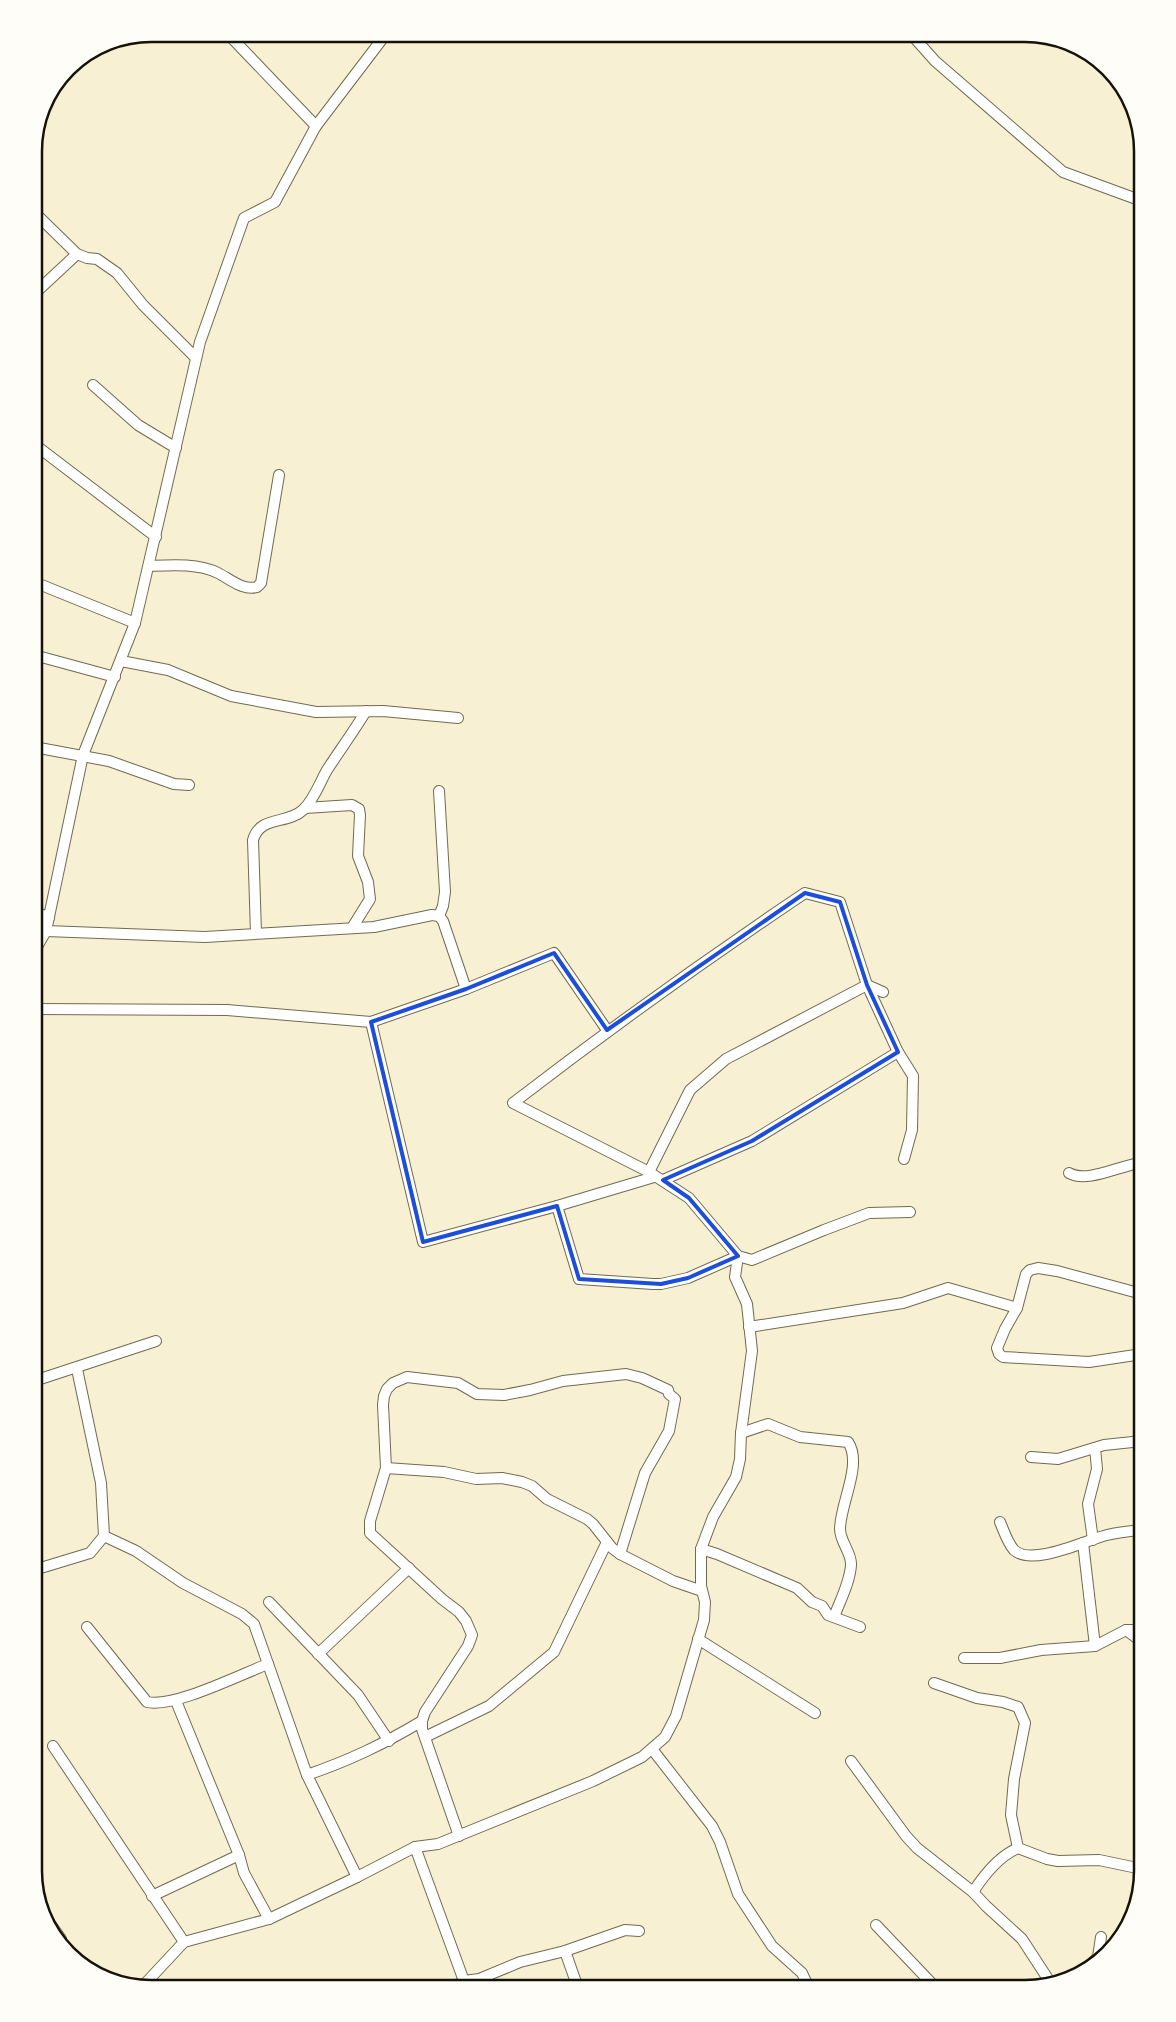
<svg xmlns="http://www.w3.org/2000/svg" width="1176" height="2022" viewBox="0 0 1176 2022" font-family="'Noto Sans',sans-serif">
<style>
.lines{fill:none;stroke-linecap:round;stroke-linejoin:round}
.street-casing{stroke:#716a50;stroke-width:12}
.street{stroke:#fff;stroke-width:10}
.marked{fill:none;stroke:#1d4ed8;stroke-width:4;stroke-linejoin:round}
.rim{fill:none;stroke:#151209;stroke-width:2.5}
</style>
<rect width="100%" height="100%" fill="#f8f0d3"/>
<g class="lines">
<g class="street-casing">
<g id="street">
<path d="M228,34L316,126"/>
<path d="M911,34L935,61L1063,172L1142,201"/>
<path d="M34,212L77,254L87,258L97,259L117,273L143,305L196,358"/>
<path d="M34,294L77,254"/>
<path d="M93,385L138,425L176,448"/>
<path d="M34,444L156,537"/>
<path d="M149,566C171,565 198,563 218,573C230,579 243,591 257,587L261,583L279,475"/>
<path d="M34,582L135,623"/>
<path d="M34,655L115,677"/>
<path d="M121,661L168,670L231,696L316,712L383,711L458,718"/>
<path d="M34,747L109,761L174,784L189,785"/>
<path d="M439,791L445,892L443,906L439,916"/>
<path d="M305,808L352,805L359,809L360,815L358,856L368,882L370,899L352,928"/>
<path d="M34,911L49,918"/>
<path d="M46,931L205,937L374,927L432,915L439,916L443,921L466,989L554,953L607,1030"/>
<path d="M256,933L253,840C260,815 287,825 303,810C314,800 320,782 327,770C340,750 354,731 366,711"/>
<path d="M34,952L46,931L83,755L135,623L200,342L244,218L275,202L316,126L386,34"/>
<path d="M34,1009L227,1010L371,1022L466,989"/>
<path d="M371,1022L423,1242L557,1206L654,1177"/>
<path d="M649,1172L690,1090L726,1059L867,985L883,992"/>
<path d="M1069,1173C1088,1184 1122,1164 1142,1163"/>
<path d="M663,1180L752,1141L898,1052"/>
<path d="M557,1206L579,1279L653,1284H661L688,1278L738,1256L752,1260L824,1230L869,1213L910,1212"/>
<path d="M749,1327L903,1303L948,1288L1017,1308"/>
<path d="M1142,1354L1089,1362L1003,1357L999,1354L997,1348L1005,1329L1017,1308L1026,1274L1030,1270L1038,1268L1057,1271L1142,1294"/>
<path d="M34,1381L156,1341"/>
<path d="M741,1433L768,1424L800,1437L848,1442C863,1464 840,1504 840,1529C840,1542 852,1553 851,1565C850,1582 840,1601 834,1617"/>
<path d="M1031,1457L1058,1459L1104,1445L1142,1441"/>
<path d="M386,1468L444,1472L476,1479L502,1478L522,1482L532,1486L547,1499L587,1519L593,1524L612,1548L620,1554L673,1581L702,1591"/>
<path d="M1000,1522C1004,1531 1007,1542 1014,1550C1032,1567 1086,1540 1107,1535C1119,1532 1131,1531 1142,1530"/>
<path d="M104,1536L136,1551L183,1583L242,1614L254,1624L307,1775L357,1877"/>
<path d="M1093,1540L1088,1504L1097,1469L1095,1448"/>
<path d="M1083,1543L1095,1646"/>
<path d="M701,1549L717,1554L797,1588L812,1602L822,1606L828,1615L860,1627"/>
<path d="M34,1570L90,1553L104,1536L101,1483L77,1369"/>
<path d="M269,1602L358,1695L389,1741"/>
<path d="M87,1627L147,1702C174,1708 239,1675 268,1664"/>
<path d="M1126,1630L1142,1642"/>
<path d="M698,1639L815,1713"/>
<path d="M318,1654L409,1568"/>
<path d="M964,1658H1000L1041,1650L1095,1646L1126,1630H1142"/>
<path d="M934,1683L977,1698L1003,1702L1018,1707L1025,1723L1014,1779L1011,1815L1018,1848"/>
<path d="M176,1701L239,1855L244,1873L269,1919"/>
<path d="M425,1737L489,1706L554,1652L607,1542"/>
<path d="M53,1746L184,1942"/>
<path d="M652,1749L712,1826L720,1842L738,1894L772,1946L802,1973L809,1988"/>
<path d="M851,1761L906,1836L917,1848L973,1892L986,1906L1022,1939L1050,1982"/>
<path d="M307,1775C350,1760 382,1745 422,1721"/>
<path d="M459,1836L422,1729V1721L425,1712L468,1646L472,1635L466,1621L459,1612L442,1599L370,1533V1521L386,1468L383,1405L384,1396L387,1389L393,1383L407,1377L458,1383L477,1394L504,1395L530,1390L563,1381L626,1374L642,1378L668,1390L669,1394L675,1399L669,1431L645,1473L620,1554"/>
<path d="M415,1847L464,1981"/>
<path d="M973,1892C984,1875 999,1856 1018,1848L1047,1859L1058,1861L1099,1860L1142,1869"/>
<path d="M152,1896L239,1855"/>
<path d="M44,1915L61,1939"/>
<path d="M876,1925L936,1988"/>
<path d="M565,1951L578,1988"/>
<path d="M1092,1963L1098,1957L1101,1937"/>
<path d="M142,1987L184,1942L269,1919L357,1877L415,1847L438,1844L593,1781L642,1757L665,1737L676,1716L704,1620L705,1602L701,1586V1549L713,1517L736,1477L740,1459L741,1433L752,1351L747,1304L735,1277L738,1256L689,1198L649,1172L513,1103C608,1030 705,960 805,893L840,902L867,985L898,1052L913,1076L912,1130L904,1159"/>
<path d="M452,1988L464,1981L479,1979L520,1962L565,1951L625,1930L639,1931"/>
</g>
</g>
<use href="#street" class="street"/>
</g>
<path class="marked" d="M805,893L840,902L867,985L898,1052L752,1141L663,1180L689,1198L738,1256L688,1278L661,1284L579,1279L557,1206L423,1242L371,1022L466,989L554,953L607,1030Z"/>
<path d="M0 0H1176V2022H0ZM151 42H1025A109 109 0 0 1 1134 151V1871A109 109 0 0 1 1025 1980H151A109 109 0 0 1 42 1871V151A109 109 0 0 1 151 42Z" fill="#fffdf7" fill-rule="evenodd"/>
<path class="rim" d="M151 42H1025A109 109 0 0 1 1134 151V1871A109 109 0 0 1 1025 1980H151A109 109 0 0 1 42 1871V151A109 109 0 0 1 151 42Z"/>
</svg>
